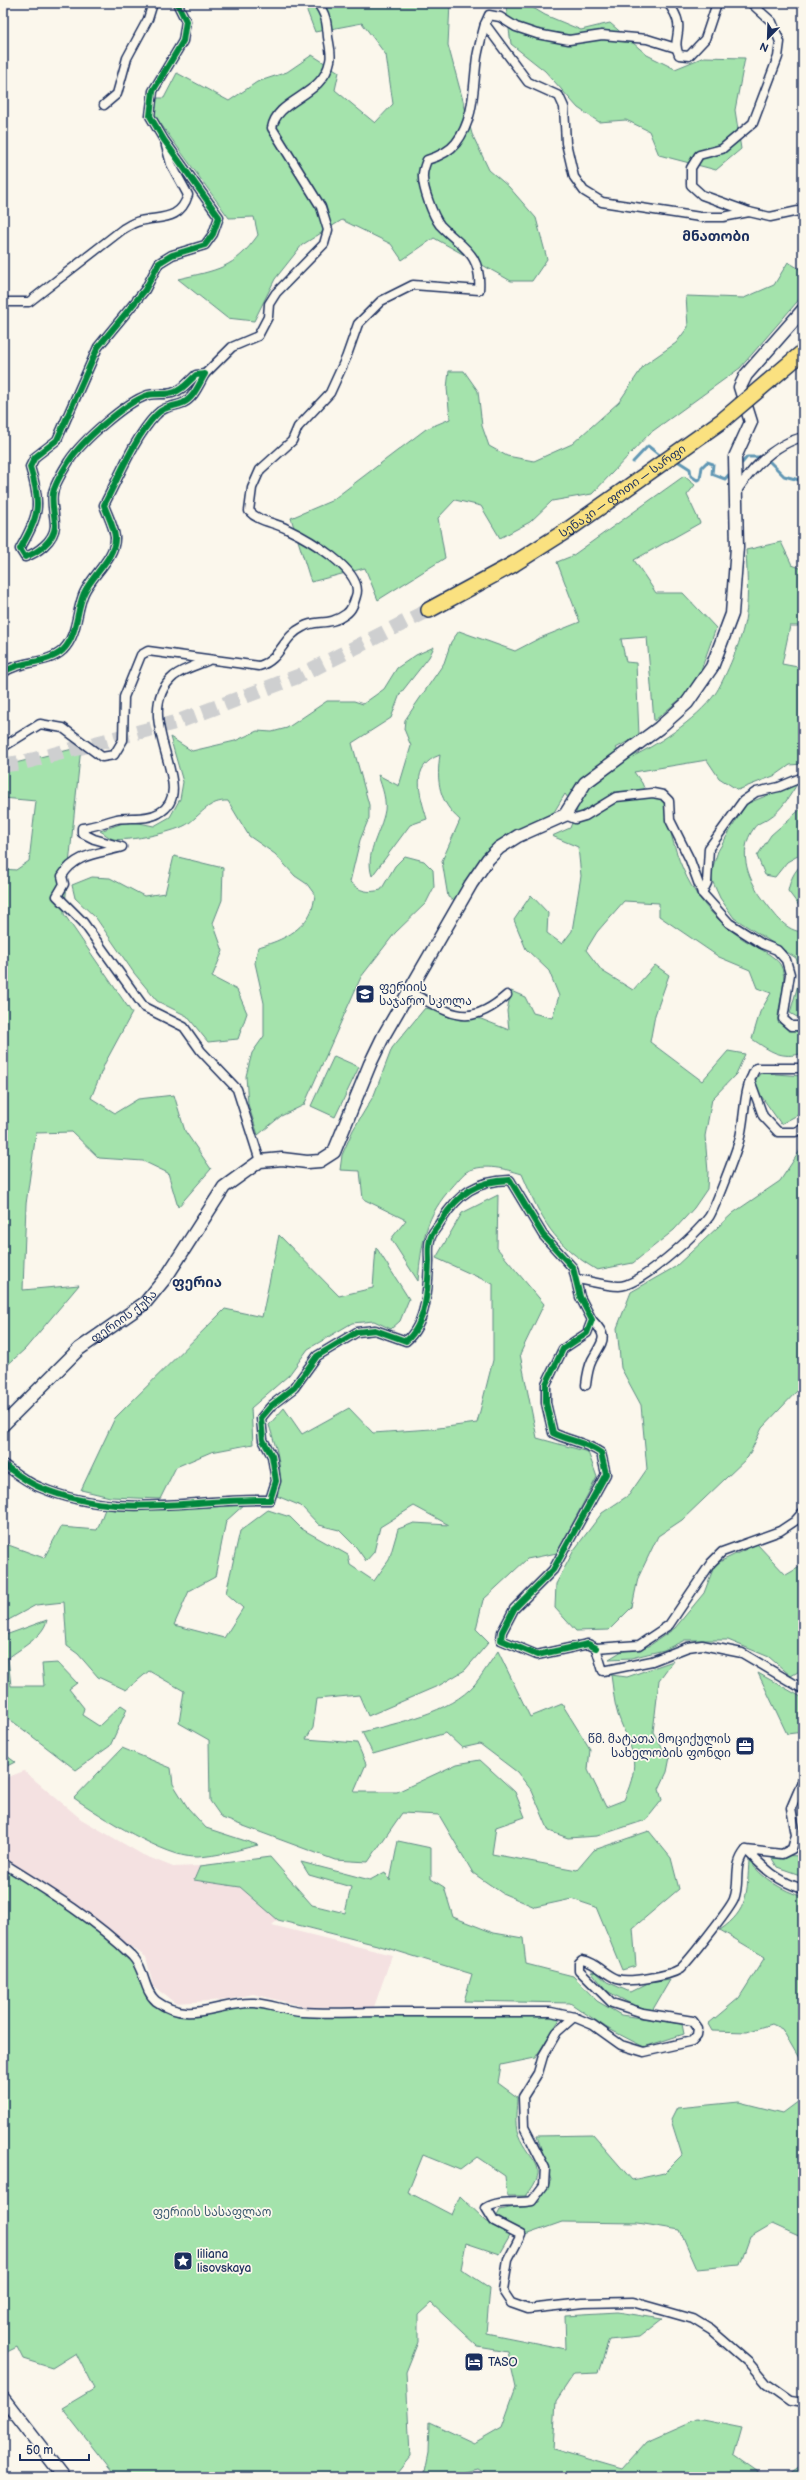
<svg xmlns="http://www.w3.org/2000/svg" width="806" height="2480" viewBox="0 0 806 2480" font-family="'Balsamiq Sans','Noto Sans Georgian',sans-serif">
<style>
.built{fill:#f4e1e1}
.green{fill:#a4e3ac;stroke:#608985}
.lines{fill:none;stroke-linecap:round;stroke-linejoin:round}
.stream{stroke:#6197b4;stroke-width:3}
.highway-tunnel{stroke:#cecfd0;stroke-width:15;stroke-dasharray:15 8;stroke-linecap:butt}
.street-casing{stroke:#1b2f5e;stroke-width:11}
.secondary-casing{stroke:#1b2f5e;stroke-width:15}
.highway-casing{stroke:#1b2f5e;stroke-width:18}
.street{stroke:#fbf7ec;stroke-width:8}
.secondary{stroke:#fbf7ec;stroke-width:12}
.highway{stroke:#fae180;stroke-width:15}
.highway-bridge-casing{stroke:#1b2f5e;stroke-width:18;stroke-linecap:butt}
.highway-bridge{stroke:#fae180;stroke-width:15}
.cycleway-casing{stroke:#fbf7ec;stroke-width:8}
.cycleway{stroke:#00873e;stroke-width:6}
.labels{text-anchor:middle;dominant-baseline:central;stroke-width:3.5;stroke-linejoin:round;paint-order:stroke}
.street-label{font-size:12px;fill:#1b2f5e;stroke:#fbf7ec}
.poi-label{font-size:12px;fill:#1b2f5e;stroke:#fbf7ec;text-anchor:start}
.park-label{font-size:12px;fill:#3d5c72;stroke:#fbf7ec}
.quarter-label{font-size:14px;font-weight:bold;fill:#1b2f5e;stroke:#fbf7ec}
</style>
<rect width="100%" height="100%" fill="#fbf7ec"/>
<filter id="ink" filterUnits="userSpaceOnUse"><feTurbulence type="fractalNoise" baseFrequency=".025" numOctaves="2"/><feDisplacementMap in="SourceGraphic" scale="8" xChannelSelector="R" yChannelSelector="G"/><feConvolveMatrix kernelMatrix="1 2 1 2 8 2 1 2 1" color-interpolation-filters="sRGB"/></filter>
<g filter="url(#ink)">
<path class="built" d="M24,1771L81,1819L143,1855L173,1867L200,1866L194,1880L240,1887L278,1920L272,1925L392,1955L374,2007H305L253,1994L227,2000L175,2003L153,1986L146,1957L3,1861V1779Z"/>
<g class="green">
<path d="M304,3H450L448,45L472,134L489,170L509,187L536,218L547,259L532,281H511L434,238L402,260L391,244L342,220L302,245L275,279L254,321L227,318L178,279C217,270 234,269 258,235L254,217L229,218L155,116L156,98H164L177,73L229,101L257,82L287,72L312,55L339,72L335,90L375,123L393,104L386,55L362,23L315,32Z"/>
<path d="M525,3L545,15L581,30L610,23L647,55L675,69L704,57L745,58L735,110L741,149L716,170L659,155L649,131L626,120L599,122L578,108L545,71L511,44L506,7Z"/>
<path d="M788,262L803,271V295L740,368L650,433L592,494L552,501L530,522L500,538L481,506L455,500L438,518L445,558L378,600L365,568L311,582L291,518L331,501L426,429L450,419L447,388L449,371H464L478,391L482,426L489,446L507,456L534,461L572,444L619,402L644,365L676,343L688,327L686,296L744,298L774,285Z"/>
<path d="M684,476L695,485L687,495L700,523L634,560L656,593H683L716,628L701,670L685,695L654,721L647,637L621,639L626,662L636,663L639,735L616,748L625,760C655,747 696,720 715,694C723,683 740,643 743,629C750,604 747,576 746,550L781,542L792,565L803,569V626H790L782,664L803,668V764L790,765L776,775L738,790L719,778L707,760L634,772L642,783L646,793L660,795L664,801C675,860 689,901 740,937C751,945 776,955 781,966C789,982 777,1005 778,1022L798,1032L803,1030V1053C781,1060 770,1051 752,1039L760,1012L771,993L757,988L750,970L719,957L659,916V903L624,901L597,932L586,950L602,971L633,990L655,965L669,975L655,1015L650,1042L702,1081L728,1051L745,1054L736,1074L712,1099L705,1136L708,1172L707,1189L694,1208L674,1230L633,1263L597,1270C553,1244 541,1219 522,1174C505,1169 485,1163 468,1171C463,1173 457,1182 453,1186C425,1216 422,1241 418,1281L391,1239L406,1220L363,1199L360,1171L340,1170L342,1155L353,1130L374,1095L392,1048L425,1008L481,1019L509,1030L507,1011L511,991L525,997L533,1013L552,1018L559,996L549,971L526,949L514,920L531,895L548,913L547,933L562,944L572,931L581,876L578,847L552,836L570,828L577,810L565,794L554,812L510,835L482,856L455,901L448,897L442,861L460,820C439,802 436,781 440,755C409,766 420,795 427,819L410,825L372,876C365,854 379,835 384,815C388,802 382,787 378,775L399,786L411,746L404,729L405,720L444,663L451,642L459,631L515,651L540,638L580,622L557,562L572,556Z"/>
<path d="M434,647L429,657L400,694L391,718L352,743L369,805V818L360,840L350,882C360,892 368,893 381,890L395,866L405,856L424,861L433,870L434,887L426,903L395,933L361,977L304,1105L281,1116L258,1135L248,1104L246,1076L252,1053L264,1036V1003L255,963L258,947C278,942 299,933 310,914C313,909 314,901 315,895L307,884L295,876L275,854L249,836L228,801C210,800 202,813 189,823C177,832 128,842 113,839C109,838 104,833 100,831L129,821L154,826L170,817L180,799L183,782L170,737L192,751L235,741L257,731L272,732L287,728L327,701H354L363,704L384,689L397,668L416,655Z"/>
<path d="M81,747L64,914L132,1013L105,1063L91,1098L115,1113L138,1099L174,1095L185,1131L211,1169L178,1207L168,1173L143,1161L99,1158L72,1132L36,1133L26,1204L23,1290L79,1285L25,1349L3,1369V869L16,870L29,861L36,801L3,798V766Z"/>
<path d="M798,783C790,795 782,810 769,818C765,821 757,823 754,828C736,853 749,882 766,903C776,916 786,931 803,932V1013L797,1017L790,1013L801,974L796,958L734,918L720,898L710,876L718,851L746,804Z"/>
<path d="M803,807V853L787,862L775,877L765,875L757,856L771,835Z"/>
<path d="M174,856L223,868L222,900L213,923L223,951L212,977L237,990L247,1013L238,1039L208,1042L187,1016L157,1001L134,973L96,918L75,898L72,885L92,877L110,878L144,896L165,893Z"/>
<path d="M803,864V911L788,891C790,881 794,870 803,864Z"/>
<path d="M334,1056L359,1067L335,1117L311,1106Z"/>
<path d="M761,1073L803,1076V1112L781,1124L752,1083Z"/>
<path d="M803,1146V1197L801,1200L803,1203V1351L798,1390L762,1428L748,1457L682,1520L658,1536L638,1578L632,1607L609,1630L576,1631L555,1608L556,1584L574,1550L602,1513L629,1495L647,1469L641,1405L621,1368L617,1328L631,1292L675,1267L733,1213L780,1181Z"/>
<path d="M498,1195L497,1248L544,1304L520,1354L537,1438L588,1452L597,1477L557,1553L527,1559L483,1600L476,1629L489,1642L465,1670L440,1685L368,1716L359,1695L317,1699L313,1728L306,1739L357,1743L366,1764L354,1792H397L457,1764L480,1760L515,1792L525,1817L496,1827L492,1854L577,1870L594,1850L649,1831L671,1858L679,1889L633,1928L636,1966L622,1970L596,1907L572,1899L535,1907L502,1893L473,1873L439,1815L402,1813L368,1862L335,1860L222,1818L210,1801L209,1740L179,1723L184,1691L149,1671L126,1690L98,1677L78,1654L67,1646L64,1602L36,1605L3,1623V1543L44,1558L61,1527L97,1530L105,1509L246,1503L226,1521L215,1577L189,1591L174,1625L224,1638L243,1608L226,1593L240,1531L268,1510L290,1517L302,1529L348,1555L350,1565L374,1581L389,1560L398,1529L414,1523L449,1525L414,1506L380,1527L374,1552L366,1561L356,1547L339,1530L319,1525L301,1506L277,1496C284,1469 277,1451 269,1425L284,1408L302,1434L349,1408L373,1433L431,1429L477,1423L493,1360V1284L436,1258L462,1213Z"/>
<path d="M279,1235L339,1296L373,1288L376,1247L409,1299L400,1321L391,1329L374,1321L352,1323L308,1349L289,1375L251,1408L253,1444L211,1452L176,1467L160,1499L110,1497L81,1490L115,1418L225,1309L262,1317Z"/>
<path d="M757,1544L786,1575L803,1565V1669L791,1676L769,1657L728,1640H685L664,1650L631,1658L609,1659L622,1651L649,1646L675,1628L704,1593L715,1564Z"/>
<path d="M47,1620C43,1637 21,1648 8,1658L11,1686H44L42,1664L58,1663L77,1683L69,1689L84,1708L82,1715L99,1726L121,1705L127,1709L110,1746L76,1770L3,1714V1636Z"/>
<path d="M498,1651L530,1717L562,1704L590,1749L588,1770L606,1807L624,1800C642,1759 632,1753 618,1715C614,1703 613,1688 611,1675L627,1677L673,1661L659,1680L653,1732L664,1751L671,1752L667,1772L659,1789L662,1800L646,1820L597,1836L568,1838L549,1831L532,1791L517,1772L480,1744L462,1748L446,1733L373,1754L362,1732C397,1723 450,1713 475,1684C483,1674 490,1662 498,1651Z"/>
<path d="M758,1673L803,1698V1732L787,1734Z"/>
<path d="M122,1748L171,1768L173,1784L188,1808L206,1828L258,1845C238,1850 218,1856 197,1857C167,1859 99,1815 74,1798Z"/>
<path d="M3,1753L15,1762L3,1768Z"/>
<path d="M398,1841L431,1848V1879L444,1887L453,1917L494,1933L523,1938L526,1964L573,1976L597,2001L621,2015L682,2024L684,2034L644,2047L607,2028L570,2003L464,2001L472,1974L377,1945L278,1920L240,1887L194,1880L200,1866L270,1857L312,1905L345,1913L351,1887L309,1875L301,1862L370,1880L385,1872L390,1881Z"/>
<path d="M770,1855L803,1856V1876L777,1867Z"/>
<path d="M749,1860C762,1879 782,1890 803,1897V2065L782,2029L772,2024L747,2032L712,2031L708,2024L739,1998L765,1957L720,1930C749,1910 747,1892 749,1860Z"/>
<path d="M3,1864L58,1899L132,1958L148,1990L174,2011L243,2005L302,2014L562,2016L535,2058L501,2065L498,2083L517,2097C517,2107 514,2124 518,2134C530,2165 552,2163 526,2196H507L505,2176L477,2157L460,2170L423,2155L408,2192L452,2215L460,2196L486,2221L510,2235L499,2254L466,2243L461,2269L490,2288L486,2333L566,2349L565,2315L618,2312L662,2319L639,2337L609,2340L598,2373L574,2374L556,2401L553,2449L622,2469L647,2441L697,2419L742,2428L734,2456L764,2477H490L477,2469L445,2477H423L428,2453L429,2422L474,2443L502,2427L516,2388L508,2352L478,2347L431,2303L418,2315V2342L406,2372L410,2456L393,2477H116L62,2408L94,2389L76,2353L52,2368L23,2359L17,2347L3,2354Z"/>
<path d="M591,1971L596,1972L607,1982L630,1992L648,1983L670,1980L652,2011L631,2004L607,1991Z"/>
<path d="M803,2098V2238L772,2224L750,2237L740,2265L697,2269L680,2230L638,2223L562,2222L525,2235L497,2216L500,2210L539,2202L551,2180L537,2136L593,2135L632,2180L664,2173L682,2155L671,2120L677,2108L739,2102L783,2113Z"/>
<path d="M803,2465V2477H786Z"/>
</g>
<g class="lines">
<g class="stream">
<path d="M676,460L690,469L691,476L697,480L700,479L702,467L707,462L713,464L712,474L725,479L732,471"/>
<path d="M633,462L648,446L663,458"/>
<path d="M738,462L742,463L747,457H765L784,476L803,481"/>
</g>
<path class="highway-tunnel" d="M3,765L25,762L177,722L299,676L429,610"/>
<g class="street-casing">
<g id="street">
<path d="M668,3C689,30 670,36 679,55L689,56L705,39L717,3"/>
<path d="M751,3L772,22L780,42L778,57L753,123L722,149L699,155L691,168V185L702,195L749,212L770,217L803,210"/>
<path d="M676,48L647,39L602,35L569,40L537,34L516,27L500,17L489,15L485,24L528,82L559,96L564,107L566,143L574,177L584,191L602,202L700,217H723L749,212"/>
<path d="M104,105L117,94L127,58L148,19L153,3"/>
<path d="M3,302H29L123,229C128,226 134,222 140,221C161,216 180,221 188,195L171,164L166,146"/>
<path d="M205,374L232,347L258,336L268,317L269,304L276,293L324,244L328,230L321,207L272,128C277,98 323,97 330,61C332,54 329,44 328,37C327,24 326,13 317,3"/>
<path d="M736,492C752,468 775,444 803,437"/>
<path d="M207,661C197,665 183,669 174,676C127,716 202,790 159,813C147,820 131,817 117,819C105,822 94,827 82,828V833L94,839L122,847C99,854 76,853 62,876L64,884L57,896L83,922L144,1007L184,1027L201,1051L237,1089L260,1161"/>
<path d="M3,673C19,660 47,665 63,650C78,635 76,611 84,593C92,575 116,557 115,537C114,527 107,514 104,505C119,477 134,438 156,415C164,406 173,407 183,403C194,398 199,384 205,374L196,375C189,381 182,391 172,393C165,395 156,393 148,395C126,402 82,441 69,461C64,469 55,483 53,493C51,505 55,515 55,526C54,541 37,553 25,557L20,549C39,515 42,505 30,467L35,457L57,440L98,347L145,290L159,263L172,255L205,245L213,234L219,217L164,140L150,116L153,91L183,41L186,21L177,3"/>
<path d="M3,747L40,724L63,728L102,757L114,755L123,740L124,697L141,655L148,651L259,666C281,660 282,637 303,627C316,619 329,627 346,614C352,610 354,603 356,596C365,571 306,538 287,529C274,522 259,522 249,511L252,488L260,470L292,441L298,427L330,393L346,358L358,324L381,301L413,285L479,290C482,253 462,248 440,225C433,216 422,187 423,175C423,170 425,165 427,160C437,157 449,152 456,143C475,119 473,86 477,57C479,46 482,35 485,24"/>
<path d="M565,815L575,819L585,816L616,797L653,793L663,795L669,801L670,820L690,860L702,893L729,923L762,944L777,950L786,960L790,974L783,1019L791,1026H803"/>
<path d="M702,893L707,883L709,848L743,801L756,792L779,787L803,777"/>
<path d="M409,992C451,1012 466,1031 507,995"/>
<path d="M750,1080L763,1116L778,1132H795L803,1129"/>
<path d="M577,1279C590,1281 606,1286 619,1286C640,1286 696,1234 709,1217C714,1210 736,1152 739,1141C746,1116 742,1091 756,1068H803"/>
<path d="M586,1385C587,1376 588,1368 592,1360C602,1341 610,1338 592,1320"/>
<path d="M3,1464C14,1472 26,1482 39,1487C119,1521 189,1498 270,1500L276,1481L272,1456L263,1440L261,1418L272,1405L294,1388L317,1356L357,1332L375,1330L406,1341C427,1323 428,1287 429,1261C429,1255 428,1246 430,1240C431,1233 438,1227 441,1221C459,1193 476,1181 510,1180L543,1235L573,1268L580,1297L592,1320L587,1333L563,1349L546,1384V1403L553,1433C569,1441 586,1442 601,1453L606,1474L553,1570L514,1609L502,1632L501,1640L537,1655L588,1644L596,1648"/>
<path d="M803,1512L795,1521L780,1531L722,1552L711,1563L669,1625L639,1645L596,1648L603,1671L652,1661L688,1647L702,1645L742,1653L803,1689"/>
<path d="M746,1850C765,1869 777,1881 803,1889"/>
<path d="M3,1863C48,1891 94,1919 132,1956C145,1968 143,1990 156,2001C190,2026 220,2001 254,2003C270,2004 286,2011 302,2012C329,2014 356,2012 382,2012C438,2012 495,2012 551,2012L574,2017L593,2025L621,2045L644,2052L692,2041L697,2035L698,2028L693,2021L643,2013L612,2003L579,1970V1963L582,1960C596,1962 604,1974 617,1979C629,1983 669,1976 680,1969C687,1963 731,1908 734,1899C741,1881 732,1866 746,1850L782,1854L792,1849L796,1835L791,1808L803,1780"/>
<path d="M574,2017L557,2032L543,2056L538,2073L523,2097L524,2127L545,2168L544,2185L532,2201C516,2204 500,2199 486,2208L494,2221L521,2235L508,2260L503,2291L511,2303L528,2309L583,2303L633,2302L693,2319L711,2330L749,2363L767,2384L791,2401L803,2403"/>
</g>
</g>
<g class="secondary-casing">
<g id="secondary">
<path id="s1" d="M3,1425L79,1349L145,1303L167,1276L224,1187L260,1161L282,1159L307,1162L320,1161L334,1152L370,1064L384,1035L471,884L488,859L499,848L518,836L565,815L585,783L659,728L687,703L712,667L732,614L737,547L735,457L751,422L740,387L746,375L803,310"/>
<path d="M3,2398L64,2477"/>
</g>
</g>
<g class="highway-casing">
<path id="highway" d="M429,610L512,565"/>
</g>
<use href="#street" class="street"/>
<use href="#secondary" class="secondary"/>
<use href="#highway" class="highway"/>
<g class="highway-bridge-casing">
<g id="highway-bridge">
<path id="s2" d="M512,565L569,529L723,420L803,352"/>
</g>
</g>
<use href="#highway-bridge" class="highway-bridge"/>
<g class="cycleway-casing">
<g id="cycleway">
<path d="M3,673C19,660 47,665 63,650C78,635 76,611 84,593C92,575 116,557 115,537C114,527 107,514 104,505C119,477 134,438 156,415C164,406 173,407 183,403C194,398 199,384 205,374L196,375C189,381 182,391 172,393C165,395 156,393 148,395C126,402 82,441 69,461C64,469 55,483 53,493C51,505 55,515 55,526C54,541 37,553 25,557L20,549C39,515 42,505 30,467L35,457L57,440L98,347L145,290L159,263L172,255L205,245L213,234L219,217L164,140L150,116L153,91L183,41L186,21L177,3"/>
<path d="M3,1464C14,1472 26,1482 39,1487C119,1521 189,1498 270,1500L276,1481L272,1456L263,1440L261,1418L272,1405L294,1388L317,1356L357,1332L375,1330L406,1341C427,1323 428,1287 429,1261C429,1255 428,1246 430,1240C431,1233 438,1227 441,1221C459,1193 476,1181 510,1180L543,1235L573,1268L580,1297L592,1320L587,1333L563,1349L546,1384V1403L553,1433C569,1441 586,1442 601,1453L606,1474L553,1570L514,1609L502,1632L501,1640L537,1655L588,1644L596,1648"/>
</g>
</g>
<use href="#cycleway" class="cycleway"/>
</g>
</g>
<defs>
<g id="school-square" transform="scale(1)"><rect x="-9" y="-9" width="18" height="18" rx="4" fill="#1b2f5e" stroke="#fbf7ec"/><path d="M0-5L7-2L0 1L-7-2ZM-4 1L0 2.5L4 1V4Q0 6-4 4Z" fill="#fff"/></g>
<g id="office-square" transform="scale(1)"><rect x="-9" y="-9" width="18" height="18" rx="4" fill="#1b2f5e" stroke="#fbf7ec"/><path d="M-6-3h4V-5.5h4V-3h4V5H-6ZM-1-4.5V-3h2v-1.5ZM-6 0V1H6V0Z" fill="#fff"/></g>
<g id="sight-square" transform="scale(1)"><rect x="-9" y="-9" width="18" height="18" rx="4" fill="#1b2f5e" stroke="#fbf7ec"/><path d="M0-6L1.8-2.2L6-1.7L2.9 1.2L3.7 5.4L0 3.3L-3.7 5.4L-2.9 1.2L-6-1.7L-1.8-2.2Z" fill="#fff"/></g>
<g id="hotel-square" transform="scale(1)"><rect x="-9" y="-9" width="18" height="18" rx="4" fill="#1b2f5e" stroke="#fbf7ec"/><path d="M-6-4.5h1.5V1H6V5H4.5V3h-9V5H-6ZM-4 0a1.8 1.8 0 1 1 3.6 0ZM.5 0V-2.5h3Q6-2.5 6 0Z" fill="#fff"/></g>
</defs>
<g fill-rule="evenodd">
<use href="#school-square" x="365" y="994"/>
<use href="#office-square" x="745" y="1746"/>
<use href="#sight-square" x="183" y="2261"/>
<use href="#hotel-square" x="474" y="2362"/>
</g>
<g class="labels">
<g class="street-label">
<text stroke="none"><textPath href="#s2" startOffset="133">სენაკი — ფოთი — სარფი</textPath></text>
<text stroke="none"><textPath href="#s1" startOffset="163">ფერიის ქუჩა</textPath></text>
</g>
<g class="poi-label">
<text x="379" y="987">ფერიის<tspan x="379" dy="14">საჯარო სკოლა</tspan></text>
<text x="731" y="1739" text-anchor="end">წმ. მატათა მოციქულის<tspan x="731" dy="14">სახელობის ფონდი</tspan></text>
<text x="197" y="2254">liliana<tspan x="197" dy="14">lisovskaya</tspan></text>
<text x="488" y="2362">TASO</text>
</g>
<g class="park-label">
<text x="212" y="2212">ფერიის სასაფლაო</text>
</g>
<g class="quarter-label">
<text x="716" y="236">მნათობი</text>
<text x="197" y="1282">ფერია</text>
</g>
</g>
<rect width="806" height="2480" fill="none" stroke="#fbf7ec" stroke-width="16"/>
<rect x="8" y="8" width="790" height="2464" fill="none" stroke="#1b2f5e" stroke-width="1.5" filter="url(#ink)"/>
<g transform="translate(768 38) rotate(203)" stroke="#fbf7ec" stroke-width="3" paint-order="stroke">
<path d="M0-3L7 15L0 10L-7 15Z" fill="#1b2f5e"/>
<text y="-6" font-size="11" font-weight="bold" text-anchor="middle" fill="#1b2f5e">N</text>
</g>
<path d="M20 2454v6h69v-6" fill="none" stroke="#1b2f5e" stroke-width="2"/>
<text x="26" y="2454" font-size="12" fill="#1b2f5e" stroke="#fbf7ec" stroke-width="3" paint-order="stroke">50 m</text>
</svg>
